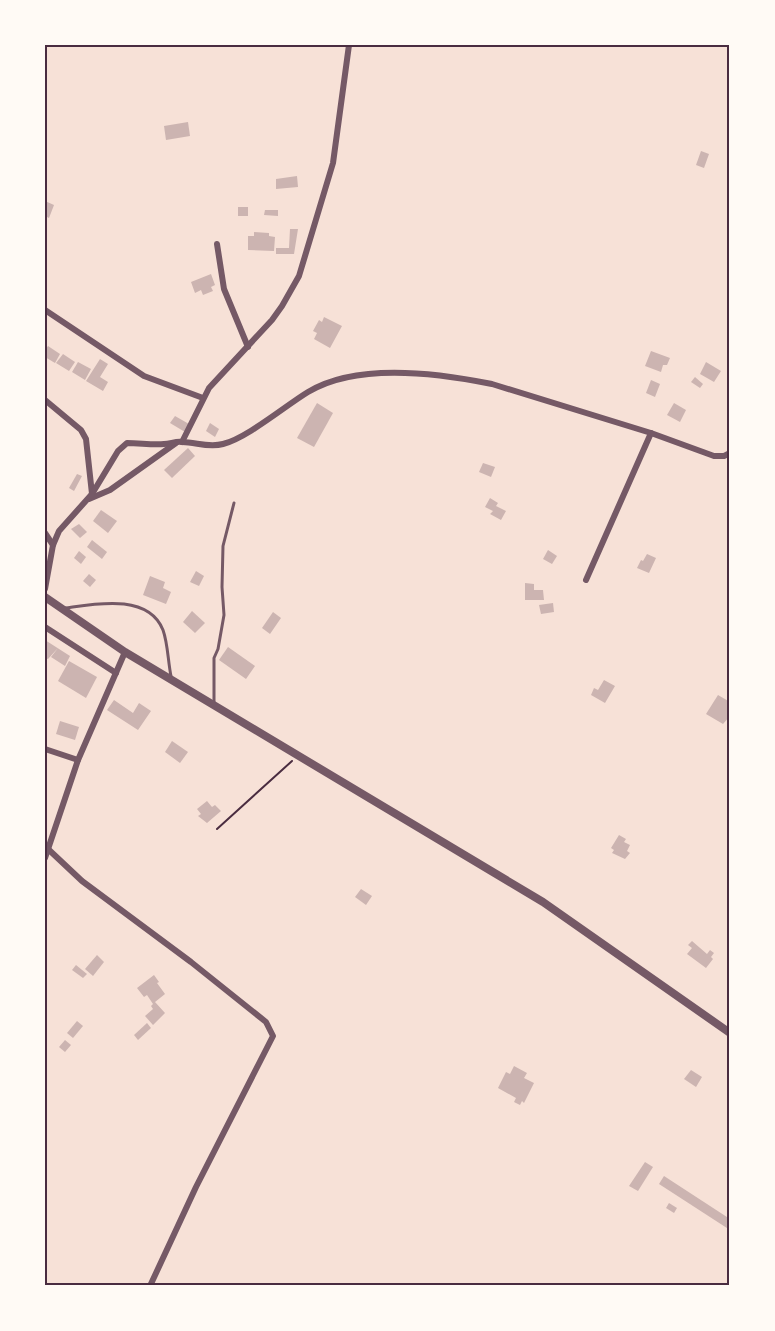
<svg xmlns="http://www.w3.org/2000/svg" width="775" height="1331" viewBox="0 0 775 1331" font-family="'Exo 2',sans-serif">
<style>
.building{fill:#ccb4b1}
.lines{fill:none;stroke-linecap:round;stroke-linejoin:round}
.path{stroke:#4a2c40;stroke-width:2}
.service{stroke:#755966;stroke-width:3}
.minor{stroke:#755966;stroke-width:6}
.tertiary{stroke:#755966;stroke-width:8}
.neatline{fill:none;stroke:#4a2c40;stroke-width:2}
</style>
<rect width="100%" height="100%" fill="#f7e1d7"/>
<g class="building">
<path d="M188,122L190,136L166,140L164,126Z"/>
<path d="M701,151L709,154L704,168L696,165Z"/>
<path d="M297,176L298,187L276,189V179Z"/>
<path d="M45,201L54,205L49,218L45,216Z"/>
<rect x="238" y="207" width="10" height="9"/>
<path d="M265,210H278V216L264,215Z"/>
<path d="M290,229H298L294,254H276V248H289Z"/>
<path d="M254,232L269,233V236L275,237L274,251L248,250V236H254Z"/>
<path d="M211,274L215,285L211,287L213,291L203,295L201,290L195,293L191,282Z"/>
<path d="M324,317L342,326L330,348L314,339L317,333L313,331L319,320L322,322Z"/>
<path d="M48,346L60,354L55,363L45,357V350Z"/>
<path d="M651,351L670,358L667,365H663L661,372L645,366Z"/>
<path d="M63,354L75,362L69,371L56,363Z"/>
<path d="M100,359L108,364L100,377L108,382L103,391L86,381Z"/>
<path d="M78,362L91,369L85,380L72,372Z"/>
<path d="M706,362L721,371L714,382L700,374Z"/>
<path d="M695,377L703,384L700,388L691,382Z"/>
<path d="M651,380L660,384L655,397L646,393Z"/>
<path d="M317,403L333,413L314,447L297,438Z"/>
<path d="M674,403L686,410L680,422L667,415Z"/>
<path d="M175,416L189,424L185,432L170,423Z"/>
<path d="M210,423L219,429L215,437L206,431Z"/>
<path d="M188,448L195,456L172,478L164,470Z"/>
<path d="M483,463L495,467L491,477L479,472Z"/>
<path d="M77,474L82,476L74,491L69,488Z"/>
<path d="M490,498L498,503L496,506L506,511L501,520L490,514L493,511L485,507Z"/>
<path d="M101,510L117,521L108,533L93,521Z"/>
<path d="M79,524L87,532L80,538L71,529Z"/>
<path d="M92,540L107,552L102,559L87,547Z"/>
<path d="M548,550L557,556L552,564L543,559Z"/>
<path d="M79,551L86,557L81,564L74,558Z"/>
<path d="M647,554L656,558L649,573L637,568L641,560L643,561Z"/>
<path d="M196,571L204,576L199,586L190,582Z"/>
<path d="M89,574L96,580L90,587L83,581Z"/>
<path d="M150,576L165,582L163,588L171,592L166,604L143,595Z"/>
<path d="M525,583L534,584V590H543L544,600H525Z"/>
<path d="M553,603L554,612L541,614L539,605Z"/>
<path d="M192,611L205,623L195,633L183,622Z"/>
<path d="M273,612L281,618L270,634L262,628Z"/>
<path d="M45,640L70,656L65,666L51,657L58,648L48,659L45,658Z"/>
<path d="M228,647L255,666L246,679L219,660Z"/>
<path d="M69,661L97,677L86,698L58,681Z"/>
<path d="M604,680L615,686L605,703L591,695L594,688L598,690Z"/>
<path d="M718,695L730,702V716L723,724L706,714Z"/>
<path d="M114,700L133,713L139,703L151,711L138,730L107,710Z"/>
<path d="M60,721L79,727L75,740L56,734Z"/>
<path d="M172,741L188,752L180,763L165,752Z"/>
<path d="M207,801L212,807L215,805L221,811L207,823L198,816L201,814L197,809Z"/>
<path d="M619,835L626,839L624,842L630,845L627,851L630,853L625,859L612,853L614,850L611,848Z"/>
<path d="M361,889L372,896L366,905L355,897Z"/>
<path d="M692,941L707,954L710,950L714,953L711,957L713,959L706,968L687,954L692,948L688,945Z"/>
<path d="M97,955L104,962L93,976L85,969Z"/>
<path d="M76,965L87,974L83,978L72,970Z"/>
<path d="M154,975L159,982L157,983L165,994L155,1002L165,1013L153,1025L145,1016L153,1009L151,1006L153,1004L147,995L144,997L137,988Z"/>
<path d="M77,1021L83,1026L73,1038L67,1033Z"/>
<path d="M147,1023L151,1028L138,1040L134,1035Z"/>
<path d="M65,1040L71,1045L65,1052L59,1047Z"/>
<path d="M514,1066L527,1073L524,1078L534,1083L524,1103L522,1101L520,1105L514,1102L516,1098L498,1088L506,1072L510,1074Z"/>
<path d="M691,1070L702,1077L696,1087L684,1079Z"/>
<path d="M645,1162L653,1167L638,1191L629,1186Z"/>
<path d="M664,1176L730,1219V1230L659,1184Z"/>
<path d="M669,1203L677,1208L674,1213L666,1208Z"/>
</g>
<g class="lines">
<path class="path" d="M217,829L292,761"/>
<g class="service">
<path d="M65,608C95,604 148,593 163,630C168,644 168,662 171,676"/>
<path d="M214,702V658L218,649L224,615L222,587L223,546L234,503"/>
</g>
<g class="minor">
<path d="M730,45V47"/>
<path d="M217,244L224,289L248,347"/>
<path d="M45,310L144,376L203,398"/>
<path d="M45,400L81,430L86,439L92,494"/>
<path d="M182,442L209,388L272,320L282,306L299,276L333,163L349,45"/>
<path d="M89,499L110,490L176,443"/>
<path d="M45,533L53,545"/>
<path d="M586,580L651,433"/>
<path d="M45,589L53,545L59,531L92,494L118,451L127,443C140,443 152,445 164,444C170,444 176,441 182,442C196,442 208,448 223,444C247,438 285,406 308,392C357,362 438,373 492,384L651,433L714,456H724L730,453"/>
<path d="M45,627L116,673"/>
<path d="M45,749L78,760"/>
<path d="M48,849L82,881L191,962L266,1022L273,1036L196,1187L150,1286"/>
<path d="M45,858L78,760L125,652"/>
</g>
<path class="tertiary" d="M45,597L125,652L543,902L730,1033"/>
</g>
<rect width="775" height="1331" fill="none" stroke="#fffaf5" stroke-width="93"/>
<rect x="46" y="46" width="682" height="1238" class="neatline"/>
</svg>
